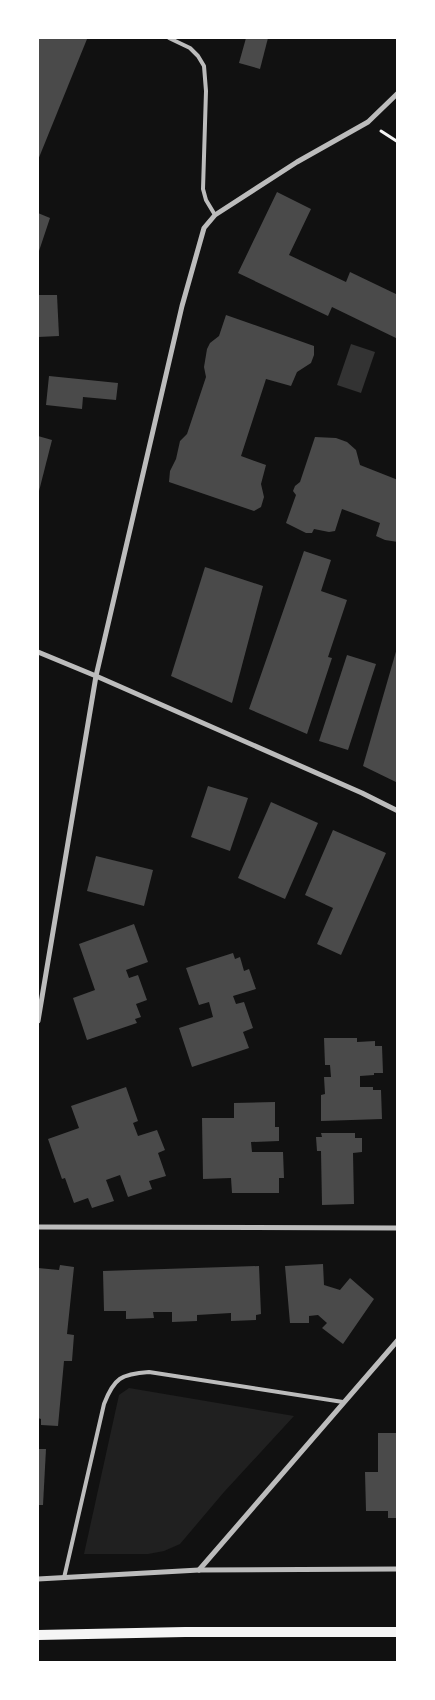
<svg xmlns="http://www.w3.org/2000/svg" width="435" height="1700" viewBox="0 0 435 1700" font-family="Merriweather,serif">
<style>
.green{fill:#202020}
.water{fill:#333}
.building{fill:#4a4a4a}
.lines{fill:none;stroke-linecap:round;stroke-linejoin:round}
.path{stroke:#f5f5f5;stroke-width:3}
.service{stroke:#bcbcbc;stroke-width:4}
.minor{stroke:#bcbcbc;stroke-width:5}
.secondary{stroke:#f5f5f5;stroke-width:10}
</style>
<rect width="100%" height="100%" fill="#111"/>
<path class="green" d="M129,1388L294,1416L224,1492L180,1544L164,1551L148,1554H84L119,1395Z"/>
<path class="water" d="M351,344L375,352L361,393L337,385Z"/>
<g class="building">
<path d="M38,38H82L87,39L38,160Z"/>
<path d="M246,38H268L260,69L239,63Z"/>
<path d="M277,192L311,209L289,255L346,282L350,272L398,295V339L332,307L328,316L238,273Z"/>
<path d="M38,213L50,218L38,254Z"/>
<path d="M38,295H57L59,336L38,337Z"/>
<path d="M226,315L314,346V355L311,363L297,372L291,386L266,379L241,456L266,465L261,484L264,497L261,507L254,511L169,482L170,471L176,459L180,441L187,434L206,377L204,367L207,349L210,343L219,336Z"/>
<path d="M49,376L118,383L116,400L83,397L82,409L46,405Z"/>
<path d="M38,436L52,440L38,495Z"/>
<path d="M315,437L336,438L347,442L356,450L360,465L398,480V542L385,540L376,536L380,523L342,509L335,531L329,532L314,529L312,533H306L286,523L296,495L293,491L295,486L300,482Z"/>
<path d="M304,551L331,560L321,591L347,600L328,657L332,658L307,734L249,709Z"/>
<path d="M205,567L263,586L232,703L171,676Z"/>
<path d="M397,648H398V783L363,766Z"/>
<path d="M347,655L376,664L348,750L319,741Z"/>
<path d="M208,786L248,798L230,851L191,837Z"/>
<path d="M271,802L318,823L285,899L238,878Z"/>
<path d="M333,830L386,853L341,955L317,944L333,908L305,895Z"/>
<path d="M96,856L153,870L144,906L87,891Z"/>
<path d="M134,924L148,962L126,970L129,978L138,975L147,1000L136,1004L141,1017L135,1019L137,1023L87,1040L73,998L95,990L79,944Z"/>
<path d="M233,953L235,959L240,957L244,971L249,969L256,989L233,996L236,1004L244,1002L253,1028L243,1032L249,1048L192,1067L179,1028L213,1017L209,1002L199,1005L186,968Z"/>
<path d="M324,1038H357V1042L375,1041V1046H382L383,1073H374V1075L360,1076V1087H373V1090H381L382,1119L321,1121V1095L325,1094L324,1077H331L330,1065H325Z"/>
<path d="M126,1087L138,1121L133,1123L138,1136L157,1130L165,1150L158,1153L166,1176L149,1181L152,1189L128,1197L120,1175L106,1180L114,1201L92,1208L88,1198L74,1203L65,1178L62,1179L48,1139L79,1128L71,1106Z"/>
<path d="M275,1102V1127H279V1141L251,1142L252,1152H283L284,1178H279V1193H232L231,1178L203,1179L202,1118H234V1103Z"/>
<path d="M321,1133H355V1138H362V1152L353,1153L354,1204L322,1205L321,1151H317L316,1137H322Z"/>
<path d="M323,1264L324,1285L340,1290L350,1278L374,1299L343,1344L322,1328L327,1323L318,1315L309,1316V1323H290L285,1266Z"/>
<path d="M60,1265L74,1267L67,1334L74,1335L72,1361H64L58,1426L41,1425V1419L38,1418V1268L59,1270Z"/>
<path d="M259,1266L261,1314L256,1315V1320L231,1321V1313L197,1315V1321L172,1322V1312H153L154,1318L126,1319V1311H104L103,1271Z"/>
<path d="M378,1433H398V1518H388V1511H366L365,1472H378Z"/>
<path d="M38,1449H46L43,1505H38Z"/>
</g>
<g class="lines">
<path class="path" d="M381,131L398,142"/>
<g class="service">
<path d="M169,38L190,48L198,56L204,66L206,91L203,189L206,200L215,215"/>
<path d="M64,1578L104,1404C114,1378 121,1374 149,1372L343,1402"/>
</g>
<g class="minor">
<path d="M38,652L96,676L362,793L398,811"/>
<path d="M38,1021L96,676L182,306L204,228L215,215L297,162L368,122L398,93"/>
<path d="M38,1227L398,1228"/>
<path d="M199,1570L398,1340"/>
<path d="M38,1579L199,1570L398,1569"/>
</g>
<path class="secondary" d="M38,1635L185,1632H398"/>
</g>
<rect width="435" height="1700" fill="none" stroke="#ffffff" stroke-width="78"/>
</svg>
